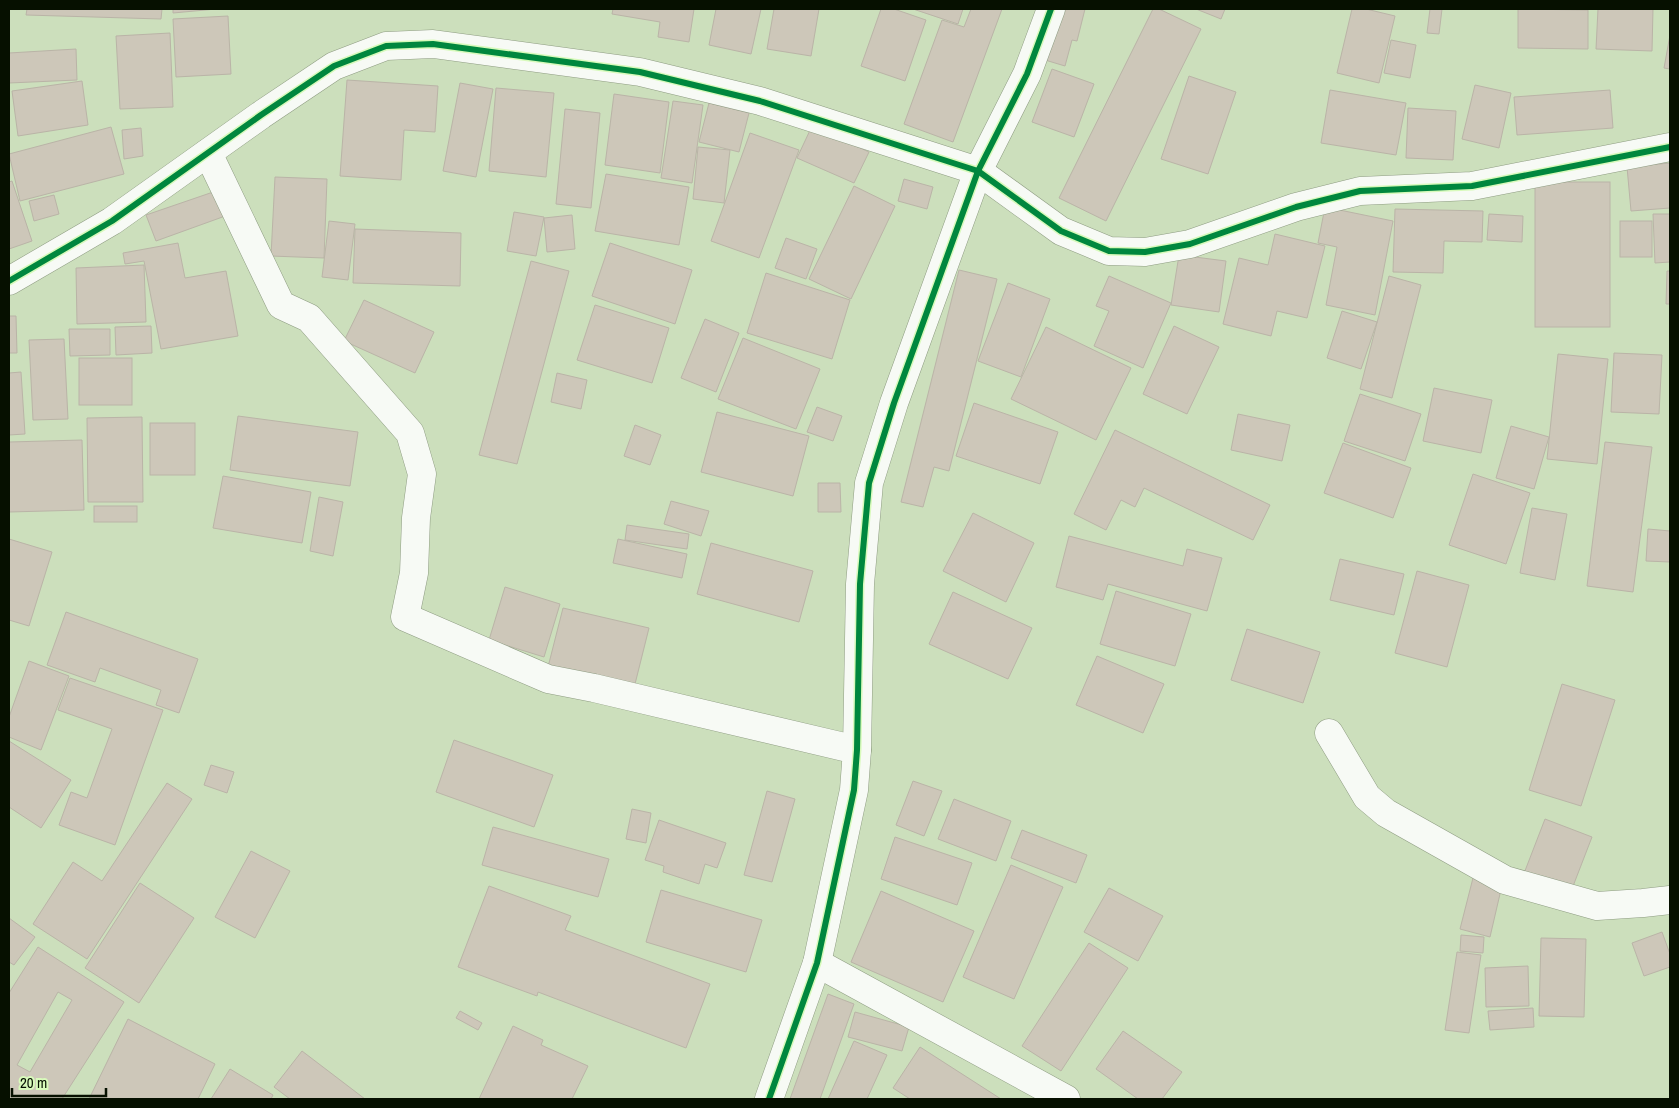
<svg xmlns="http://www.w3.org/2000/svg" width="1679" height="1108" viewBox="0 0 1679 1108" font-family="'Archivo Narrow',sans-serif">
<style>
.building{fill:#cdc7b9;stroke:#bab4a7;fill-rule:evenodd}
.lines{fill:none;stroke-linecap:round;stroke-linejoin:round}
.minor-casing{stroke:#8e9c82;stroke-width:29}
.minor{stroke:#f7faf5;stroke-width:28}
.cycleway-casing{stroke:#d8fabb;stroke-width:9}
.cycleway{stroke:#00873e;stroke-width:6}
</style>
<rect width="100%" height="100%" fill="#ccdfbc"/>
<g class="building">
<path d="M27,9H162L161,19L26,15Z"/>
<path d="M173,9H216L173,13Z"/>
<path d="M613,9H694L689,42L658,37L660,22L612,14Z"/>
<path d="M716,9H761L751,54L709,45Z"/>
<path d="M774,9H819L811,56L767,49Z"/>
<path d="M881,9H894L926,20L905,81L861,66Z"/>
<path d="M913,9H963L958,24Z"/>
<path d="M971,9H1002L953,142L904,124L942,20L964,27Z"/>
<path d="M1058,9H1085L1077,41L1072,40L1065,66L1045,60Z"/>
<path d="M1153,9H1159L1201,29L1106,221L1059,198Z"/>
<path d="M1196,9H1225L1221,19Z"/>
<path d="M1352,9H1366L1395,16L1379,83L1337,73Z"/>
<path d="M1430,9H1442L1439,34L1427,33Z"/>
<path d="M1518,9L1588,10V49L1518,48Z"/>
<path d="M1598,9H1653L1652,51L1596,49Z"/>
<path d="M228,16L231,74L176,77L173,19Z"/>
<path d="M170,33L173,107L120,109L116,36Z"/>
<path d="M1670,35V69L1664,68Z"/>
<path d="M1391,40L1416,45L1410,78L1384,73Z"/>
<path d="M76,49L77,80L9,83V53Z"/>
<path d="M1052,69L1094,84L1074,137L1032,122Z"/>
<path d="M1189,76L1236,92L1208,174L1161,159Z"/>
<path d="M347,80L438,86L435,132L404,130L401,180L340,176Z"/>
<path d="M82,81L88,125L18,136L12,91Z"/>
<path d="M460,83L493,89L476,177L443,171Z"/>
<path d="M1475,85L1511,93L1499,148L1462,139Z"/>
<path d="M496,88L554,93L546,177L489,171Z"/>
<path d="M1330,90L1406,103L1396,155L1321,143Z"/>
<path d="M1610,90L1613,128L1517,135L1514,97Z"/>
<path d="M614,94L669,102L660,173L605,165Z"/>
<path d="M673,101L703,105L692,183L661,178Z"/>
<path d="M709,103L749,113L739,152L699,142Z"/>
<path d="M1408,108L1456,111L1453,160L1406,158Z"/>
<path d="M565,109L600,113L591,208L556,204Z"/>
<path d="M812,126L869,152L854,183L797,158Z"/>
<path d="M111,127L124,174L20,201L9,154Z"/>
<path d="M141,128L143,156L124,159L122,130Z"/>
<path d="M750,133L799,150L759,258L711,241Z"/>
<path d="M698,147L730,150L724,203L693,199Z"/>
<path d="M1670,163V208L1631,211L1627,167Z"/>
<path d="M606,174L689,187L679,245L595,231Z"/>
<path d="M275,177L327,179L324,258L271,256Z"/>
<path d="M904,179L933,187L927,209L898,201Z"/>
<path d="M12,181L32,241L9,249V182Z"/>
<rect x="1535" y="182" width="75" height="145"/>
<path d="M854,186L895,206L851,299L809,279Z"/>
<path d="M219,190L228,215L156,241L146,215Z"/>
<path d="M54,195L59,214L34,221L29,201Z"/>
<path d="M1325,207L1393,221L1375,315L1326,305L1337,247L1318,243Z"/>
<path d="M1395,209L1483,211L1482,242L1444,241L1443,273L1393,272Z"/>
<path d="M514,212L544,217L536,256L507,251Z"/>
<path d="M1489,214L1523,216L1522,242L1487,240Z"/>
<path d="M1653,214H1670V262L1655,263Z"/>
<path d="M572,215L575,249L547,252L544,218Z"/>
<path d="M329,221L355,224L348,280L322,277Z"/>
<rect x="1620" y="221" width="32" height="36"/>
<path d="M355,229L461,233L460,286L353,283Z"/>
<path d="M1275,234L1325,246L1307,318L1277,311L1271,336L1223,324L1239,258L1268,265Z"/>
<path d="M786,238L817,249L806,279L775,268Z"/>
<path d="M178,243L185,278L226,271L238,336L161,349L144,261L125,264L123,253Z"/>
<path d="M610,243L692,270L675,324L592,296Z"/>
<path d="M1179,255L1226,261L1219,312L1171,305Z"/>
<path d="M531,261L569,271L517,464L479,455Z"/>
<path d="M144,265L146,322L77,324L76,268Z"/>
<path d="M959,270L997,279L949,471L934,467L923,507L901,502Z"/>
<path d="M1667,271H1670V304H1666Z"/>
<path d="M766,273L850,300L832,359L747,333Z"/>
<path d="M1109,276L1171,303L1143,368L1094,346L1109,311L1096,306Z"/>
<path d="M1389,276L1421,285L1392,398L1360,389Z"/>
<path d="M1008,283L1050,299L1021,377L978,361Z"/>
<path d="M364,300L434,332L415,373L344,341Z"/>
<path d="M595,305L669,328L652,383L577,360Z"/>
<path d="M1342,311L1377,322L1361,369L1327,358Z"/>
<path d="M9,316H16L17,353H9Z"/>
<path d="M705,319L739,333L716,392L681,378Z"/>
<path d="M151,326L152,353L116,355L115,327Z"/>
<path d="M1174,326L1219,347L1187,414L1143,394Z"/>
<path d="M1046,327L1131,368L1096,440L1011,399Z"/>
<path d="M69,329H110V355L70,356Z"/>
<path d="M743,338L820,369L796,429L718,399Z"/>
<path d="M64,339L68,419L33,420L29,340Z"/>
<path d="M1614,353L1662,355L1659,414L1611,412Z"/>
<path d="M1558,354L1608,359L1597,464L1547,459Z"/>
<rect x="79" y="358" width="53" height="47"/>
<path d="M21,372L25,434L9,435V373Z"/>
<path d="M557,373L587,380L581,409L551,402Z"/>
<path d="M1434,388L1492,400L1481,453L1423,441Z"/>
<path d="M1360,394L1421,414L1405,461L1344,441Z"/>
<path d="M974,403L1058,432L1040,484L956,456Z"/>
<path d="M817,407L842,416L833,441L807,432Z"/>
<path d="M717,412L809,436L793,496L701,472Z"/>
<path d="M1238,414L1290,425L1282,461L1231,450Z"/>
<path d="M238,416L358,432L350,486L230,470Z"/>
<path d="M142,417L143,502H88L87,418Z"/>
<rect x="150" y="423" width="45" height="52"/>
<path d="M635,425L661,435L650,465L624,456Z"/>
<path d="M1511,426L1549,437L1534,489L1496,478Z"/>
<path d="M1115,430L1270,505L1253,540L1144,488L1135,507L1121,500L1106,530L1074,514Z"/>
<path d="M82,440L84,510L9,512V442Z"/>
<path d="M1605,442L1652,447L1633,592L1587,586Z"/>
<path d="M1343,443L1411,468L1393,518L1324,493Z"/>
<path d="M1473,474L1530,493L1506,564L1449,545Z"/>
<path d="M223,476L311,492L302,543L213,528Z"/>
<path d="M818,483H840L841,512H818Z"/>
<path d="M319,497L343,502L333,556L310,551Z"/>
<path d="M671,501L709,511L701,536L664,524Z"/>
<rect x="94" y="506" width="43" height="16"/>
<path d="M1532,508L1567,514L1555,580L1520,573Z"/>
<path d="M973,513L1034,543L1006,602L943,571Z"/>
<path d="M627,525L689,534L687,549L625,540Z"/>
<path d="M1648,529L1670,531V562L1646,561Z"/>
<path d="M1069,536L1183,566L1187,549L1222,558L1207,611L1108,584L1103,600L1056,587Z"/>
<path d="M9,539L52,552L29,626L9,620Z"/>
<path d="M618,539L687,554L682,578L613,563Z"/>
<path d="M711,543L813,571L799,622L697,594Z"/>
<path d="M1340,559L1404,574L1394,615L1330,600Z"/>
<path d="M1417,571L1469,585L1447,667L1395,653Z"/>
<path d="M505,587L560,604L544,657L489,640Z"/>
<path d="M1116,591L1191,614L1175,666L1100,644Z"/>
<path d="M953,592L1032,628L1008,679L929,644Z"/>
<path d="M563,608L649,628L634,688L548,667Z"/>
<path d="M66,612L198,659L179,713L156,705L161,690L100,668L95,682L47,665Z"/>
<path d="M1247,629L1320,652L1303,703L1231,680Z"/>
<path d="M1097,656L1164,684L1143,733L1076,705Z"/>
<path d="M29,661L69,676L41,750L9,737V717Z"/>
<path d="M70,678L163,710L115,845L59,825L71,792L87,798L112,729L58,710Z"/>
<path d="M1562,684L1615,700L1581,806L1529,790Z"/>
<path d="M454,740L553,775L534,827L436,792Z"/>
<path d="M9,741L71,780L41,828L9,807Z"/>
<path d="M211,765L234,772L227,793L204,785Z"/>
<path d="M913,781L942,791L924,836L896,825Z"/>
<path d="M167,783L192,799L87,959L33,924L73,862L102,881Z"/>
<path d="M767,791L795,799L772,882L744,875Z"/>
<path d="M954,799L1011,821L996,861L938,839Z"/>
<path d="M632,809L651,813L646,843L626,839Z"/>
<path d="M1545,819L1592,837L1570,894L1523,876Z"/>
<path d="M659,820L726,843L717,868L705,864L699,884L663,872L664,866L645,860Z"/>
<path d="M493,827L609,859L598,897L482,865Z"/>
<path d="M1022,830L1087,855L1076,883L1011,858Z"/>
<path d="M895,837L972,863L957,905L881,879Z"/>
<path d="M251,851L290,871L255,938L215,917Z"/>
<path d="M1011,865L1063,887L1014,999L963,977Z"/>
<path d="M1474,874L1503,881L1490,937L1460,929Z"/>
<path d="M140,883L194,918L139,1003L85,968Z"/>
<path d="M489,886L571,916L565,930L710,984L686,1048L538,992L537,996L458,967Z"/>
<path d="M1109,888L1163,916L1138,961L1084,932Z"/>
<path d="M661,890L762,920L746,972L646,942Z"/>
<path d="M881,891L974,931L943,1002L851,962Z"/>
<path d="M9,918L35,937L14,965L9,962Z"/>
<path d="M1662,932L1670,954V967L1644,976L1632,943Z"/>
<path d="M1461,935L1484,937L1483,953L1460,951Z"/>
<path d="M1541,938L1586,939L1584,1017L1539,1016Z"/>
<path d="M1089,943L1128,968L1061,1071L1022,1046Z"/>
<path d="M38,947L124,1002L62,1099H9V993ZM58,992L72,1000L30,1072L17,1065Z"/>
<path d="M1457,952L1481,955L1469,1033L1445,1030Z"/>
<path d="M1528,966L1529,1006L1486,1007L1485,968Z"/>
<path d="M828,994L854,1004L820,1099H790Z"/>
<path d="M1533,1008L1534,1027L1490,1030L1488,1011Z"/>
<path d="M460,1011L482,1023L478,1030L456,1018Z"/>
<path d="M855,1012L909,1027L902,1051L848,1037Z"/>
<path d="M128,1019L215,1064L198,1099H89Z"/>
<path d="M513,1026L543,1040L541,1045L588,1066L572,1099H479Z"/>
<path d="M1123,1031L1182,1072L1162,1099H1138L1096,1069Z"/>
<path d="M854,1041L887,1055L867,1099H828Z"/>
<path d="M920,1047L1001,1099H910L893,1088Z"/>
<path d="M302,1051L365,1099H290L274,1087Z"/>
<path d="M230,1069L273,1095L271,1099H211Z"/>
</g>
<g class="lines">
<g class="minor-casing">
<g id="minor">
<path d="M208,153L281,305L309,318L410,433L422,474L416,518L414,573L405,617L548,679L594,688L857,750"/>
<path d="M9,281L112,221L261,115L334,66L386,46L433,44L640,72L760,101L978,171L1061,231L1109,251L1145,252L1190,244L1296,207L1360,191L1472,186L1670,147"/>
<path d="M1329,733L1367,797L1386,813L1505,880L1597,906L1643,903L1670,900"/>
<path d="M817,963L1066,1099"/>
<path d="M769,1099L817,963L854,790L857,750L860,584L869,483L894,403L978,171L1027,74L1051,9"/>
</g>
</g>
<use href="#minor" class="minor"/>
<g class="cycleway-casing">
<g id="cycleway">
<path d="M9,281L112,221L261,115L334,66L386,46L433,44L640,72L760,101L978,171L1061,231L1109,251L1145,252L1190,244L1296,207L1360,191L1472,186L1670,147"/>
<path d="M769,1099L817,963L854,790L857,750L860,584L869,483L894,403L978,171L1027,74L1051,9"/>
</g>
</g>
<use href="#cycleway" class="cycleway"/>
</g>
<rect width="1679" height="1108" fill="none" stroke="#061000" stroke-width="20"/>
<path d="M12 1088v8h94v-8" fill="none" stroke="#061000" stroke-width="2.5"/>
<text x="20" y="1088" font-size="15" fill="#061000" stroke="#d8fabb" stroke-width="4" paint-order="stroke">20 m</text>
</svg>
